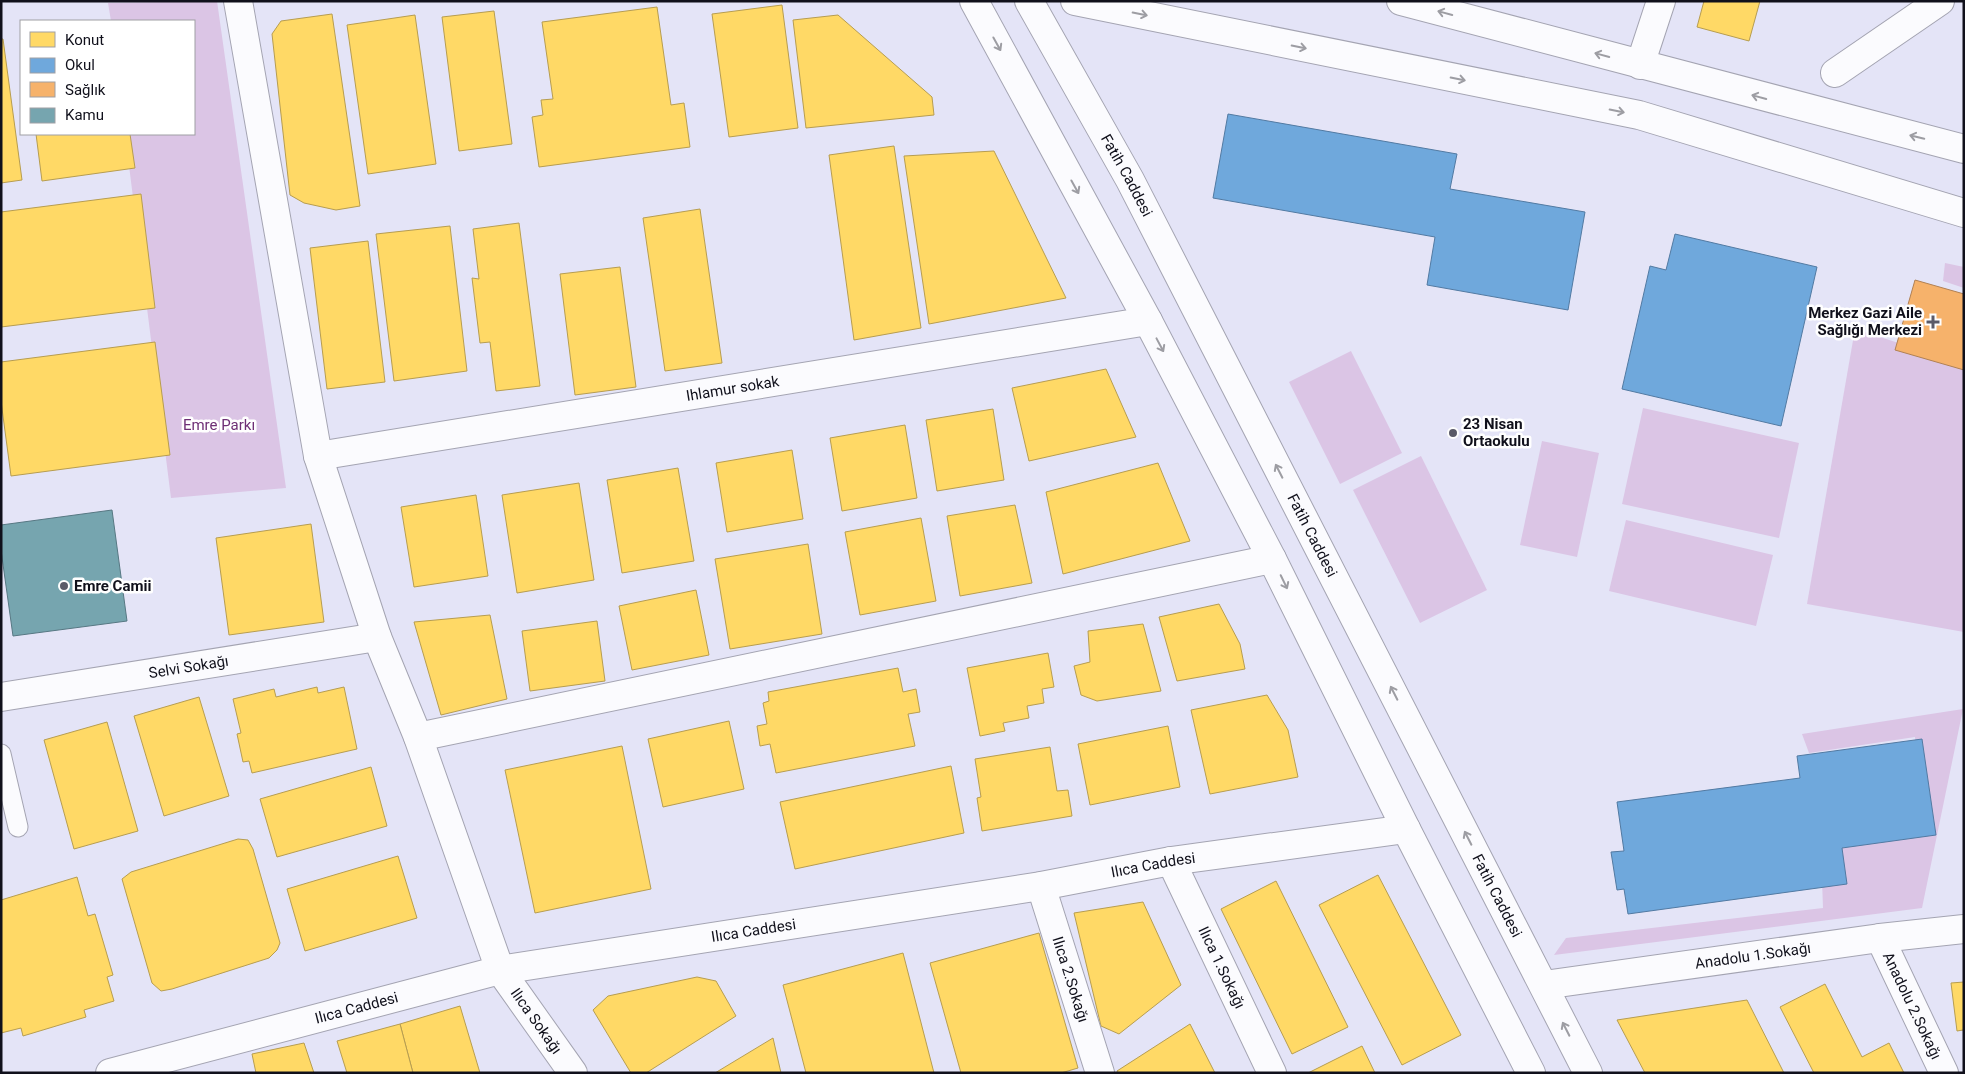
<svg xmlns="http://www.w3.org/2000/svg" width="1965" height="1074" viewBox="0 0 1965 1074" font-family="Roboto,sans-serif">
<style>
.green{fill:#dbc5e5}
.homes{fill:#ffd966;stroke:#b79d50}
.schools{fill:#6fa8dc;stroke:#527aa2}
.health{fill:#f6b26b;stroke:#b18153}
.public{fill:#76a5af;stroke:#577883}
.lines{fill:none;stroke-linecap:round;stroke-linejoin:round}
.lane-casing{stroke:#a4a4b2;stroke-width:21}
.street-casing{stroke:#a4a4b2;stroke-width:30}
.secondary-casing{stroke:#a4a4b2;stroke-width:30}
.lane{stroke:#fbfbfe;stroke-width:19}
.street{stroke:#fbfbfe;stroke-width:28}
.secondary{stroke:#fbfbfe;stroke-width:28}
.oneway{stroke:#9d9da3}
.poi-dot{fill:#5a5a68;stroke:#fff;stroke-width:2}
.labels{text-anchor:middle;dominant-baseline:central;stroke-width:5;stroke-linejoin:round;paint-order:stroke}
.street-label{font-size:15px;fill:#10101b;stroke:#fff}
.poi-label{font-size:15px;font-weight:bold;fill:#10101b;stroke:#fff;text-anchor:start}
.park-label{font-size:15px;fill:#6e2f75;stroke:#fff}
</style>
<rect width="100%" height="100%" fill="#e4e4f7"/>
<g class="green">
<path d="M217,1L286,488L171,498L125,134H194V21H111L108,3Z"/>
<path d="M1945,263L1964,267V288L1943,281Z"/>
<path d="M1855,329L1964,364V632L1807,604Z"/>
<path d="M1351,351L1402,453L1340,484L1289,382Z"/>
<path d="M1643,408L1799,443L1779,538L1622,504Z"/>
<path d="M1542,441L1599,453L1577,557L1520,545Z"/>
<path d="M1421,456L1487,590L1420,623L1353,490Z"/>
<path d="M1626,520L1773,555L1756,626L1609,591Z"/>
<path d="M1963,709L1922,908L1554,955L1566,938L1823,908L1821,852L1922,834L1915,737L1809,753L1802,734Z"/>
</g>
<g class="homes">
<path d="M1704,1H1760L1749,41L1697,27Z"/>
<path d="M782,5L798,128L729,137L712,14Z"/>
<path d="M657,7L671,105L684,103L690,147L539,167L532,117L543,115L541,100L553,99L542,22Z"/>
<path d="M494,11L512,144L459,151L442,17Z"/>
<path d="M332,14L360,206L336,210L304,203L290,195L272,34L281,21Z"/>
<path d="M415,15L436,164L368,174L347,25Z"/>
<path d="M838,15L932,97L934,115L806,128L793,20Z"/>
<path d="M1,39H3L22,180L1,183Z"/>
<path d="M36,134H130L135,168L42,181Z"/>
<path d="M894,146L921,328L854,340L829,155Z"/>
<path d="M994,151L1066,298L929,324L904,156Z"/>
<path d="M141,194L155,308L1,327V212Z"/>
<path d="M700,209L722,363L665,371L643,218Z"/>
<path d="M519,223L540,386L496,391L490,342L480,343L472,278L479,279L473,229Z"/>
<path d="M450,226L467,371L394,381L376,234Z"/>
<path d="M368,241L385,382L327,389L310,248Z"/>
<path d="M620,267L636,387L575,395L560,274Z"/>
<path d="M155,342L170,455L11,476L1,401V362Z"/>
<path d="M1106,369L1136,437L1029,461L1012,388Z"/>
<path d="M993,409L1004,480L937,491L926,420Z"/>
<path d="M905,425L917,498L842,511L830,438Z"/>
<path d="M792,450L803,519L727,532L716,463Z"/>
<path d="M1158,463L1190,541L1063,574L1046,492Z"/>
<path d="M678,468L694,561L622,573L607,480Z"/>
<path d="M579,483L594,580L517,593L502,495Z"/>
<path d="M476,495L488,576L414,587L401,507Z"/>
<path d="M1015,505L1032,583L960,596L947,516Z"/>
<path d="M921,518L936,601L860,615L845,532Z"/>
<path d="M311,524L324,622L229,635L216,538Z"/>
<path d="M808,544L822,634L730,649L715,559Z"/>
<path d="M696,590L709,655L632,670L619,606Z"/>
<path d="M1219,604L1240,644L1245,669L1177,681L1159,617Z"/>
<path d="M490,615L507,699L441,715L414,622Z"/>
<path d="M597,621L605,681L530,691L522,631Z"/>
<path d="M1143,624L1161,691L1097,701L1081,695L1074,666L1090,662L1088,631Z"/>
<path d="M1048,653L1054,687L1042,689L1044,703L1027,706L1029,718L1003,723L1005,731L980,736L967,668Z"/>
<path d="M898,668L903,692L916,689L920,712L908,714L915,746L776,773L770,744L760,746L757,726L767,724L763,703L769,701L768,692Z"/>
<path d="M317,687L318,693L344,687L357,749L252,773L249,761L243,762L237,734L241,733L233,699L274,689L276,697Z"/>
<path d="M1267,695L1288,730L1298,777L1210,794L1191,710Z"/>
<path d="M199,697L229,796L164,816L134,716Z"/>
<path d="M729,721L744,789L663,807L648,739Z"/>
<path d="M107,722L138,831L74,849L44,740Z"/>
<path d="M1168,726L1180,787L1090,805L1078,744Z"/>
<path d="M622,746L651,889L535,913L505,770Z"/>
<path d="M1050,747L1057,791L1068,790L1072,816L982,831L977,798L981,797L975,759Z"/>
<path d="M951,766L964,833L795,869L780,802Z"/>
<path d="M371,767L387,826L277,857L260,799Z"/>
<path d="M238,839L248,840L253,849L280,943L277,950L269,958L172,989L161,991L152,983L122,879L131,872Z"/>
<path d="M398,856L417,918L305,951L287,889Z"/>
<path d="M1378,875L1461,1035L1402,1065L1319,905Z"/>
<path d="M77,877L88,916L95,914L113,975L107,977L114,1001L84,1010L86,1017L23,1036L21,1028L1,1033V900Z"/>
<path d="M1276,881L1348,1027L1292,1054L1221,909Z"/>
<path d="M1143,902L1181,985L1119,1034L1101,1026L1074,913Z"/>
<path d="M1039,933L1078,1068L1061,1073H961L930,963Z"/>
<path d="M903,953L934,1073H806L783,985Z"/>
<path d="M697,977L716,981L736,1016L646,1073H631L593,1010L608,996Z"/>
<path d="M1964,982V1033L1963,1030L1957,1031L1951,983Z"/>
<path d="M1825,984L1862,1057L1889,1043L1904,1073H1814L1780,1007Z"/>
<path d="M1747,1000L1784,1073H1645L1617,1020Z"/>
<path d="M460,1006L480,1073H413L400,1024Z"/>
<path d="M400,1024L413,1073H347L337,1041Z"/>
<path d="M1190,1024L1215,1073H1118L1117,1071Z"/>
<path d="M773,1038L781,1073H715Z"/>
<path d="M304,1043L314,1073H256L252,1054Z"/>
<path d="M1362,1046L1375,1073H1308Z"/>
</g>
<g class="schools">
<path d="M1228,114L1457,154L1450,189L1585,212L1568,310L1427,285L1435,237L1213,198Z"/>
<path d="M1675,234L1817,267L1781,426L1622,389L1650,266L1666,270Z"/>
<path d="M1922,739L1936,835L1842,848L1847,884L1628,914L1624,889L1617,890L1611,852L1624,851L1617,802L1800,778L1797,756Z"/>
</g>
<path class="health" d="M1915,280L1964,294V370L1895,350Z"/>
<path class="public" d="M112,510L127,621L13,636L1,550V525Z"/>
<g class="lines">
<g class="lane-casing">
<path id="lane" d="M1,754L18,827"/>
</g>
<g class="street-casing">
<g id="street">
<path id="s1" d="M238,1L318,456L377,637L418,737L500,970L573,1073"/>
<path d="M1640,65L1661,1"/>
<path d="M1835,73L1940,1"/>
<path id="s2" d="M318,456L1148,321"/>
<path id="s3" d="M1,697L377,637"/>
<path d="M418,737L1272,559"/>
<path id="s4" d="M1171,861L1272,1073"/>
<path id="s5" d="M1041,886L1100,1073"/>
<path id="s6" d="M1880,938L1944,1073"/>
<path id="s7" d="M1544,985L1880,938L1964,929"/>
<path id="s8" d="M110,1073L500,970L1041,886L1171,861L1406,829"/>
</g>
</g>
<g class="secondary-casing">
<g id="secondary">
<path d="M974,1L1148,321L1272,559L1406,829L1531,1073"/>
<path id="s9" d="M1029,1L1130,180L1588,1073"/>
<path d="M1075,1L1639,115L1964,213"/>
<path d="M1401,1L1964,149"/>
</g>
</g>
<use href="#lane" class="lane"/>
<use href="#street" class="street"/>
<use href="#secondary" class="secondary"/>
</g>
<defs><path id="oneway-shaft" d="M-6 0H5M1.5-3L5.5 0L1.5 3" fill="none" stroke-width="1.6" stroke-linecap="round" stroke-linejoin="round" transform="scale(1.25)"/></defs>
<g class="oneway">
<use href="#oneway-shaft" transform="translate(1445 13) rotate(-165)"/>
<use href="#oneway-shaft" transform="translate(1140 14) rotate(11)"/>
<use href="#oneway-shaft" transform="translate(997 44) rotate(61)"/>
<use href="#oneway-shaft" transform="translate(1299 47) rotate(11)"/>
<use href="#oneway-shaft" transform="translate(1602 55) rotate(-165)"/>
<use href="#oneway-shaft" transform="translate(1458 79) rotate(11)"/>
<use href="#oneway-shaft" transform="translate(1759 97) rotate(-165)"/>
<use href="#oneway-shaft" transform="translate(1617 111) rotate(11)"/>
<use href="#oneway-shaft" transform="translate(1917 137) rotate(-166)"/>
<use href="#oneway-shaft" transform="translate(1075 187) rotate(61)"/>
<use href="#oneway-shaft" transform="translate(1160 345) rotate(62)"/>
<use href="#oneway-shaft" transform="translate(1279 471) rotate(-117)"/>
<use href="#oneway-shaft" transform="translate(1284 582) rotate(64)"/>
<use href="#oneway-shaft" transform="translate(1394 693) rotate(-117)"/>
<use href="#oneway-shaft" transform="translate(1468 838) rotate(-117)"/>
<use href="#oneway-shaft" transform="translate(1566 1029) rotate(-117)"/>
</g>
<g class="poi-dot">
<path d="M1930.5 314.5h5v5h5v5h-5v5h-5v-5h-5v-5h5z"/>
<circle cx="1453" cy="433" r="5"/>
<circle cx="64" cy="586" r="5"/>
</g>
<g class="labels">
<g class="street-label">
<text stroke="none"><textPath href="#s9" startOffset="200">Fatih Caddesi</textPath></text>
<text stroke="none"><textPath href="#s2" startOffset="420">Ihlamur sokak</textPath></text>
<text stroke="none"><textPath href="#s9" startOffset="605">Fatih Caddesi</textPath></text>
<text stroke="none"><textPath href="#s3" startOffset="190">Selvi Sokağı</textPath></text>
<text stroke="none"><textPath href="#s8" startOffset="1065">Ilıca Caddesi</textPath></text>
<text stroke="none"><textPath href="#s9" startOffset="1010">Fatih Caddesi</textPath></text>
<text stroke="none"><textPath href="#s8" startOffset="660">Ilıca Caddesi</textPath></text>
<text stroke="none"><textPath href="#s7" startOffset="211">Anadolu 1.Sokağı</textPath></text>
<text stroke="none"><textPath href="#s4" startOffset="118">Ilıca 1.Sokağı</textPath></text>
<text stroke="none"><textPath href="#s5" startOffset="98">Ilıca 2.Sokağı</textPath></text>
<text stroke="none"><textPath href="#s6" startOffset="75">Anadolu 2.Sokağı</textPath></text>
<text stroke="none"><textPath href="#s8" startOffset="255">Ilıca Caddesi</textPath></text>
<text stroke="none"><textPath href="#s1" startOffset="1070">Ilıca Sokağı</textPath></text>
</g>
<g class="poi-label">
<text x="1922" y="313" text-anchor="end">Merkez Gazi Aile<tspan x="1922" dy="17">Sağlığı Merkezi</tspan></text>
<text x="1463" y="424">23 Nisan<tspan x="1463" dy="17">Ortaokulu</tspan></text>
<text x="74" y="586">Emre Camii</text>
</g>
<g class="park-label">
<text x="219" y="425">Emre Parkı</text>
</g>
</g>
<rect width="1965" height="1074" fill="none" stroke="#10101b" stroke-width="5"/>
<rect x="20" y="20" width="175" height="115" fill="#ffffff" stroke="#9f9fa4"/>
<rect x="30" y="32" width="25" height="15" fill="#ffd966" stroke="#9f9fa4"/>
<text x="65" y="45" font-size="15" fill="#10101b">Konut</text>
<rect x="30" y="58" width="25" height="15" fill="#6fa8dc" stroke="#9f9fa4"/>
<text x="65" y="70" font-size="15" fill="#10101b">Okul</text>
<rect x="30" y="82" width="25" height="15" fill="#f6b26b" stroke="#9f9fa4"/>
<text x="65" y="95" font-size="15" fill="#10101b">Sağlık</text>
<rect x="30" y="108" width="25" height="15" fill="#76a5af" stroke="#9f9fa4"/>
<text x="65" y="120" font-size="15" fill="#10101b">Kamu</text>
</svg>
